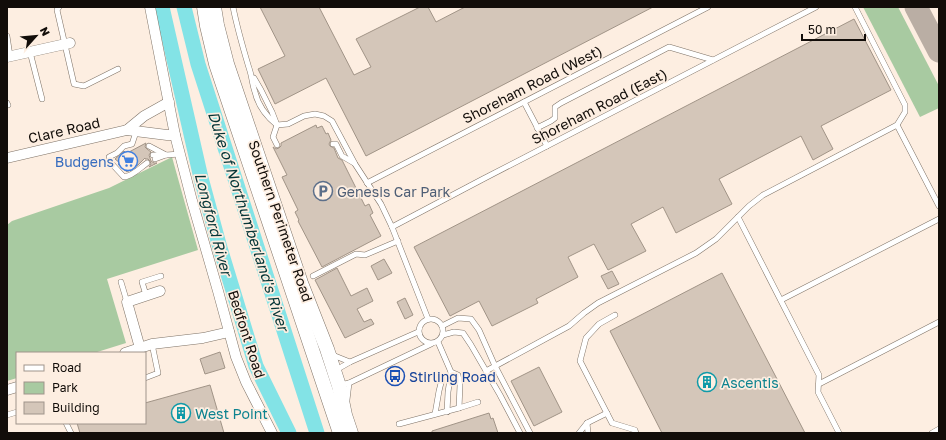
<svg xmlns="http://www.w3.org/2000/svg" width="946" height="440" viewBox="0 0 946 440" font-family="'Golos Text',sans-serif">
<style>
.green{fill:#a8caa1}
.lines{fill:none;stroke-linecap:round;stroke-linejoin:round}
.river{stroke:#83e3e6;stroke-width:15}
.taxiway{stroke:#baaea4;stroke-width:23}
.building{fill:#d4c6b9;stroke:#a19487}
.lane-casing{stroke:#7f7367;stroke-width:6}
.street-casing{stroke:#7f7367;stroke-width:11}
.secondary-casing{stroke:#7f7367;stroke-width:15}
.lane{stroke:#fff;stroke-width:5}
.street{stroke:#fff;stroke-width:10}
.secondary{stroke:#fff;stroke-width:14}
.labels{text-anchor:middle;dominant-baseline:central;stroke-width:3.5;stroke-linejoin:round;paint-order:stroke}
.street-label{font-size:14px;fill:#120d09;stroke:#fdeee1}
.shop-label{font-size:14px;fill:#366cbe;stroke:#fdeee1;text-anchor:end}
.service-label{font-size:14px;fill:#4e5e75;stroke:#fdeee1;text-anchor:start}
.transit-label{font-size:14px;fill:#164399;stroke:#fdeee1;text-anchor:start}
.culture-label{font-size:14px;fill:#0d838f;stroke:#fdeee1;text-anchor:start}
.water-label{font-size:15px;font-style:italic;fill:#053537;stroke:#fdeee1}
</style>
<rect width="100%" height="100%" fill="#fdeee1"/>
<g class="green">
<path d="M863,7H898L939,86V108L920,117Z"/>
<path d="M172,157L198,250L107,279L126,343L94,353H17V378L7,381V225L12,221L109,188Z"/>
</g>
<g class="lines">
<g class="river">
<path d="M162,7L201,178L220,248L256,366L289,433"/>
<path d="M184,7L198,64L317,433"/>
</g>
<path class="taxiway" d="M916,7L939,51"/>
</g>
<g class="building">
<path d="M260,7H319L354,75L371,67L356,39L420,7H428L436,22L465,7H653L366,156L326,78L275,104L258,69L285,56Z"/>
<path d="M854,19L891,90L821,126L833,149L813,160L801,136L719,179L732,204L676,233L663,207L631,224L646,251L608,270L594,244L568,257L578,277L536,299L538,303L492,326L479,301L450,316L414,247Z"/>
<path d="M316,125L317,128L322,126L326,134L328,133L331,140L329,144L330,146L334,148L338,158L342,160L365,206L369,204L373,213L370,215L381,236L322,267L298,221L299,220L295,212L298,210L282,177L287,175L273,147L276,149L279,148L281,146V143Z"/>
<path d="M146,143L145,147L147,149L151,152L149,155L151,161L154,163H157L149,167L151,164L150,161L148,159H145V158L138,165L127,172L118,164L120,163L115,159L124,151L127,154L129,152Z"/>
<path d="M384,259L392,273L378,280L371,266Z"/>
<path d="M337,268L351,296L367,288L373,301L357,309L364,322L371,319L374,324L345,338L315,280Z"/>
<path d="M612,271L619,284L608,289L601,276Z"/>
<path d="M722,273L805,433H662L610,331Z"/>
<path d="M405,298L413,315L405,319L397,302Z"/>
<path d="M220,352L225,368L205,374L200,359Z"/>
<path d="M539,367L562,412L534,426L511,381Z"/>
<path d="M210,385L224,433H80L77,423H145V403Z"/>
<path d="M489,413L491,419L493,418L498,433H432V431Z"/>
</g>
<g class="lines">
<g class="lane-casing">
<g id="lane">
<path d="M59,7L57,10L74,84L84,86L118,69"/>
<path d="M233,7C237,27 243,48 249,68C252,76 252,84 255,92C258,105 267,117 277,125"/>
<path d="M7,36L10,56"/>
<path d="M30,52L42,99"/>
<path d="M254,78L261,90L272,112L277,125L273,137L277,145"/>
<path d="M524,102L547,146"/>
<path d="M7,103L8,105"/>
<path d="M277,125L288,124L304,116L315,114L324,116L332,121L355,164L381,204L392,227L428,319"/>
<path d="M897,125L939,206"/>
<path d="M537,128L551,121L555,118V107L561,103L669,47L713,60"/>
<path d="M137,129L132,144L124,146L117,153L109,157L111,163L124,177C133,176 140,168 147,163"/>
<path d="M333,144H336L342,156L354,163"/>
<path d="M149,146L166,155"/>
<path d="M153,155H163"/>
<path d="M155,159L166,155L180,154"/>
<path d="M367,183L708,7"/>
<path d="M738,217L819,375L818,392L839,433"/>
<path d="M392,227L483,179L816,7"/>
<path d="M313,276L356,254L365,255L398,241"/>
<path d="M121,282L127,302"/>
<path d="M146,295L142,282L161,276"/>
<path d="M781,300L939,219"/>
<path d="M615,315L599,324L586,338L580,361L612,423L635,430L636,433"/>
<circle cx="431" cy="331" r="12"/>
<path d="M442,326L458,318L471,319L479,330L495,366L530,433"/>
<path d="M443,335L454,332L463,333L471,345L500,395L520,433"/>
<path d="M438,342L451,372L448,392L447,412"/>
<path d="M332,353L335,356L350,362"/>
<path d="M336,370L350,362L418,332"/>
<path d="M486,371L569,326L584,313L598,303L696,253L716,239L749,206L763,195L897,125L905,112V105L855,7"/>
<path d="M451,372L458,375L460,385L459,408"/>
<path d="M145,378L158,373L152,344"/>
<path d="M819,384L939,322"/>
<path d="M340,385L349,383L431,344"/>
<path d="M347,400L349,383"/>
<path d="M435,414L439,391L442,379"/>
<path d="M7,415L17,412"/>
<path d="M66,423L71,433"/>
<path d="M587,423L588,433"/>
<path d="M399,424L459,408L478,402"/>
<path d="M579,433L587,423L607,413"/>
<path d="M932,433L939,429"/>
</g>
</g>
<g class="street-casing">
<g id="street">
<path d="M150,7L175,135L192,201L218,291L236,357L246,382L272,433"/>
<path d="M7,57L70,43"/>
<path d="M127,130L144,116L169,102"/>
<path d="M7,158L127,130L167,135H175"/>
<path d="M140,348L127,302L160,291"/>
<path d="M125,353L152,344L203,338L229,332"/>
<path d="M7,390L17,387"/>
</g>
</g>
<g class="secondary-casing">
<g id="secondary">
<path d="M204,7L207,26L216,64L340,433"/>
<path d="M214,7L217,25L227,64L301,283L327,349L339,386L345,415L351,433"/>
</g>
</g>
<use href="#lane" class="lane"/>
<use href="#street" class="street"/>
<use href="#secondary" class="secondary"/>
</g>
<defs>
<g id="supermarket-ring" transform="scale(1)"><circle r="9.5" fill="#fdeee1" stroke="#3f7fe0" stroke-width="1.5"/><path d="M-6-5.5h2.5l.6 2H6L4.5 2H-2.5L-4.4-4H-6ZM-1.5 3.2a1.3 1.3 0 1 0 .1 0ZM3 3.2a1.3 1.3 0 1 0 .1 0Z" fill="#3f7fe0"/></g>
<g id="parking-ring" transform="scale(1)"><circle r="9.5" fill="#fdeee1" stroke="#5c6f8a" stroke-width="1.5"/><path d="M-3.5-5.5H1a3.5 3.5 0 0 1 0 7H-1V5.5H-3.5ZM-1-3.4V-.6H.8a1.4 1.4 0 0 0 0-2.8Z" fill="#5c6f8a"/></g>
<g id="bus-ring" transform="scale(1)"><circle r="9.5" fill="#fdeee1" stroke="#1a4fb4" stroke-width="1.5"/><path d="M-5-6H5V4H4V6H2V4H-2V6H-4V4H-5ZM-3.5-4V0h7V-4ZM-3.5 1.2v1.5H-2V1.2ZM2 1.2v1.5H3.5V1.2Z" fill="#1a4fb4"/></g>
<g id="building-ring" transform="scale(1)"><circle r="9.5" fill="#fdeee1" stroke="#0f9aa8" stroke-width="1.5"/><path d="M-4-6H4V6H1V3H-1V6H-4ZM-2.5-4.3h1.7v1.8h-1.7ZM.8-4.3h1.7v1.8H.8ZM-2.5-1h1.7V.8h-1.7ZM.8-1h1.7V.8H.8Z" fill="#0f9aa8"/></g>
</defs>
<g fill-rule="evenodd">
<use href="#supermarket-ring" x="128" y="161"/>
<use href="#parking-ring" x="323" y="191"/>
<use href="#bus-ring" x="395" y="376"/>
<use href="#building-ring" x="707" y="382"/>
<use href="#building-ring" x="181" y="413"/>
</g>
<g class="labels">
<g class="street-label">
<text transform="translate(532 84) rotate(-27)">Shoreham Road (West)</text>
<text transform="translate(599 106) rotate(-27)">Shoreham Road (East)</text>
<text transform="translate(64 130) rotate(-13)">Clare Road</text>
<text transform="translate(281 221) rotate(71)">Southern Perimeter Road</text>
<text transform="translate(247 334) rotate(72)">Bedfont Road</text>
</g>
<g class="shop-label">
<text x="114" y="161">Budgens</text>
</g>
<g class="service-label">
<text x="337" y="191">Genesis Car Park</text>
</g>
<g class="transit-label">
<text x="409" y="376">Stirling Road</text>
</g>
<g class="culture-label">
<text x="721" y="382">Ascentis</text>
<text x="195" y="413">West Point</text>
</g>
<g class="water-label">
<text transform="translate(249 221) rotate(72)">Duke of Northumberland's River</text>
<text transform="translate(214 224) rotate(75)">Longford River</text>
</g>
</g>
<rect width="946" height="440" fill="none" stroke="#120d09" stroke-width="16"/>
<rect x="16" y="352" width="130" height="72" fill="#fdeee1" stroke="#9f948b"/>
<rect x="24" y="365" width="20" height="6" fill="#ffffff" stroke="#9f948b"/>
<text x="52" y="372" font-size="12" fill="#120d09">Road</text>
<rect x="24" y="382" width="20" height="12" fill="#a8caa1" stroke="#9f948b"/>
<text x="52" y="392" font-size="12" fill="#120d09">Park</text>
<rect x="24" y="402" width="20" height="12" fill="#d4c6b9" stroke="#9f948b"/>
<text x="52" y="412" font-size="12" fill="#120d09">Building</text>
<g transform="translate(36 36) rotate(63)" stroke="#fdeee1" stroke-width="3" paint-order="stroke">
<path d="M0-3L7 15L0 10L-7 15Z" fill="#120d09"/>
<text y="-6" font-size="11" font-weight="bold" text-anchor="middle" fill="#120d09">N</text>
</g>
<path d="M802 34v6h63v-6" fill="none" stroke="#120d09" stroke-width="2"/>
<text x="808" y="34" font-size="12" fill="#120d09" stroke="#fdeee1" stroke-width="3" paint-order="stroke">50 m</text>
</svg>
